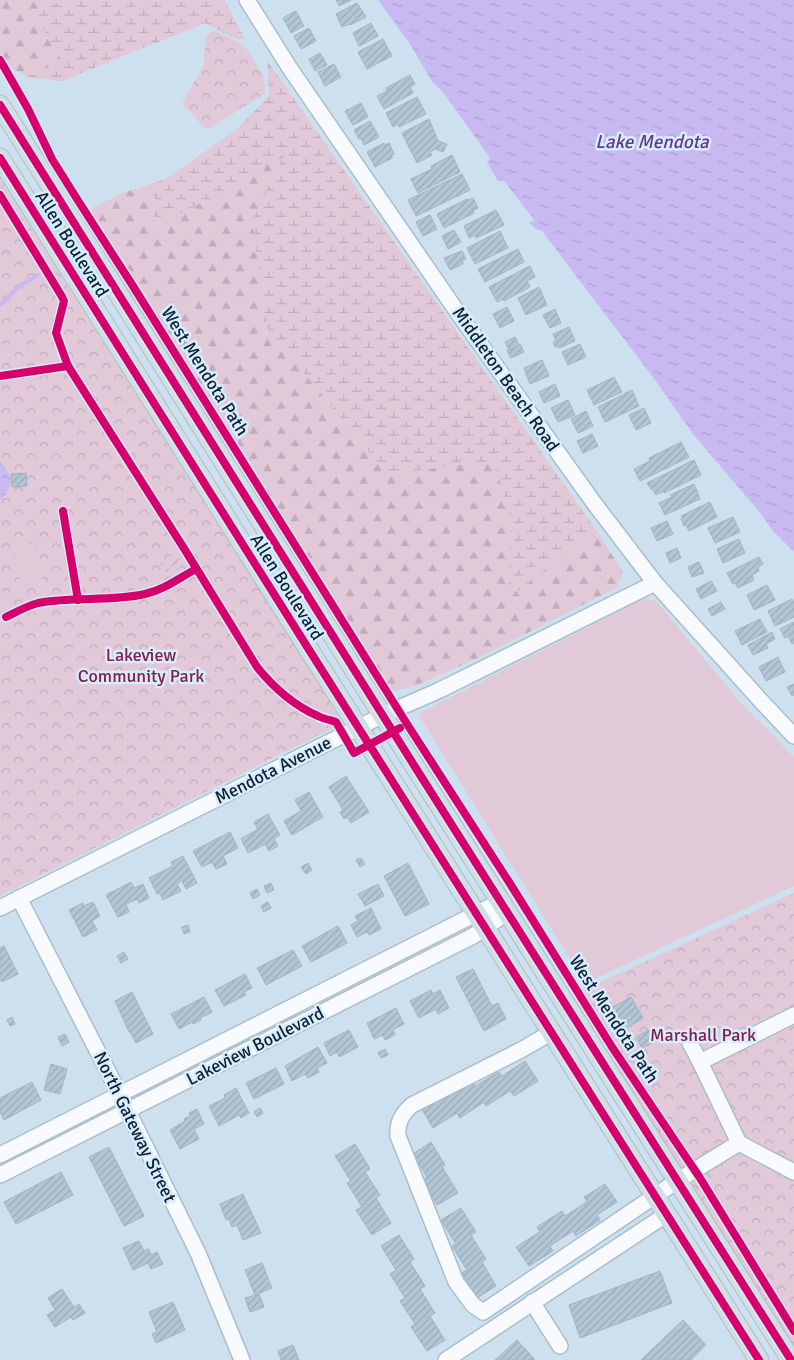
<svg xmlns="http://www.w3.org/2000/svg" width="794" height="1360" viewBox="0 0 794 1360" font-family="Signika,sans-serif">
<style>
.forest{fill:url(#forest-firs)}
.wetland{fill:url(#wetland-marsh)}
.park{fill:url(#park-crowns)}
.garden{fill:url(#garden-furrows)}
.pitch{fill:#e1c9d8}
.water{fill:url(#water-ripples)}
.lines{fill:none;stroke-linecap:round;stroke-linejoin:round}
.stream{stroke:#c9b9f2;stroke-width:4}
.building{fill:url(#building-hatch);stroke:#a2b4c3}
.minor-casing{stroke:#aabdcd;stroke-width:18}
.major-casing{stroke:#afbbc5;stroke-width:21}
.minor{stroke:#f8fafd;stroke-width:15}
.major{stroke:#d0dfe0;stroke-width:19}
.cycleway-casing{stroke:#d7edff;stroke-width:11}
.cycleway{stroke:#d6006c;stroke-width:8}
.labels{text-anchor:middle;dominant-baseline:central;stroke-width:5;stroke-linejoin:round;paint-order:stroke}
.street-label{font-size:18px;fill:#0c2233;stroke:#d7edff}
.park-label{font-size:18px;fill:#841e44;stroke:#d7edff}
.water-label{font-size:19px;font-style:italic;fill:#633990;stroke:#d7edff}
</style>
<defs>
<pattern id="forest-firs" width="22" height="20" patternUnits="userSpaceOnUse" patternTransform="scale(1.25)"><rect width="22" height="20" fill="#e1c9d8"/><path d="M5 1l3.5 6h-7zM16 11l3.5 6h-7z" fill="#c0acba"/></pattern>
<pattern id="wetland-marsh" width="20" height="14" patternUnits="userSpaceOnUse" patternTransform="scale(1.25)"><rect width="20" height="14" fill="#e1c9d8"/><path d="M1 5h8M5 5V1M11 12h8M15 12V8" fill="none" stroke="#c0acba"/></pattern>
<pattern id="park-crowns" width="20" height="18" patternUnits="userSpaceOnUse" patternTransform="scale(1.25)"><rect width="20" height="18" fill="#e1c9d8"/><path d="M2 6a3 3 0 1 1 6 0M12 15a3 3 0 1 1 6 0" fill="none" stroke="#c0acba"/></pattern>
<pattern id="garden-furrows" width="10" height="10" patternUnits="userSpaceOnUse" patternTransform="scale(1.25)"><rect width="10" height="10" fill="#e1c9d8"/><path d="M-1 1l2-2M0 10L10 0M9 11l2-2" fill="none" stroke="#c0acba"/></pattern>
<pattern id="water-ripples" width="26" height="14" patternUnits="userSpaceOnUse" patternTransform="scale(1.25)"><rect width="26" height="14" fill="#c9b9f2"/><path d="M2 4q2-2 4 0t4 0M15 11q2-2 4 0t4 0" fill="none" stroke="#ab9fd0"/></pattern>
<pattern id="building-hatch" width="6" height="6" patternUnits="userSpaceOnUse" patternTransform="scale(1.25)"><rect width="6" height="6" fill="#b3c6d6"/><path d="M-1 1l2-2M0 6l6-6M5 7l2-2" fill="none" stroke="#99aab8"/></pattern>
</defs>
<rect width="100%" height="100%" fill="#cde0ef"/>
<g class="forest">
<path d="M0,0H224L245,39L234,38L205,23L110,61L63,81L27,77L0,61Z"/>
<path d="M268,62L600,536L623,572L618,587L478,658L415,686L383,694L88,226L86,216L96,206L120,194L166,179L235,131L270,96Z"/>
</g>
<g class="wetland">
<path d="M63,0H224L245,39L234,38L205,23L110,61L63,81L27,77L60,59L34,12Z"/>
<path d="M268,62L600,536L586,537L508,599L511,519L494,461L387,474L267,328L252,221L284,155L215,196L153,228L156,182L166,179L235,131L269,96Z"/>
</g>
<g class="park">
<path d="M213,30L244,45L263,76L266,93L207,130L182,104L203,66L206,37Z"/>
<path d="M0,179L314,677L338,714L339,720L337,725L330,729L0,896Z"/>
<path d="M794,893V1351L570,996Z"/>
</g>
<path class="garden" d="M171,556H177C182,560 182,565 178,569L167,572L158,567L163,562L165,568L168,569L171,568L173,561L168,558Z"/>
<g class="pitch">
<path d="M34,543L44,585L23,590L13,548Z"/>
<path d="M643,599L656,601L740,702L794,757V886L585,983L418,714Z"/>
</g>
<g class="water">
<path d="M378,0H794V552L772,530L761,514L693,434L655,380L542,231L536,229L529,223L534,220L505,182L497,180L487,162L490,158L445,95L431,80L410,44Z"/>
<path d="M0,462C13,473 14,489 0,500Z"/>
</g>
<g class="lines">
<path class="stream" d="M0,305L21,285L38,275"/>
</g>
<g class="building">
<path d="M336,0H351L339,6Z"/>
<path d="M357,3L366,17L350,25L349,24L342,27L336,14Z"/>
<path d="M296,11L304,26L291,33L283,18Z"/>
<path d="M371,23L378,36L359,46L353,33Z"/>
<path d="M309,28L316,41L301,49L294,36Z"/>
<path d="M383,39L392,56L367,69L358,52Z"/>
<path d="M320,53L327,65L315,71L309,59Z"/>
<path d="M334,64L341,77L325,86L318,72Z"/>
<path d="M410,75L415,84L410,87L413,93L384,109L377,96L387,91L386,88Z"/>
<path d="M417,97L426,114L399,127L397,124L393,127L386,113Z"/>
<path d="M361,103L368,117L353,125L345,111Z"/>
<path d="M429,119L438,141L447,144L443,152L436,149L430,152L432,155L417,163L402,133Z"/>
<path d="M370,121L379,137L364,145L361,138L359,139L354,130Z"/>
<path d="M384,143L385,145L389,143L394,154L391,156L392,158L375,167L367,152Z"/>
<path d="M452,155L460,172L418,193L411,179L432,169L431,166Z"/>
<path d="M462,174L470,190L416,216L408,200Z"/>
<path d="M473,198L478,208L473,210L474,213L444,228L437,214L467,199L468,200Z"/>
<path d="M496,210L504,225L476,238L475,235L469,238L464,226Z"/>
<path d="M430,215L437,229L423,236L416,222Z"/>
<path d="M454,230L461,242L448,249L442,236Z"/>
<path d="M500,231L508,248L475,264L467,248Z"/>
<path d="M518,249L524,262L485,282L478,269Z"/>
<path d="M462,251L466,259L462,261L463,264L450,270L444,258Z"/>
<path d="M530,266L535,277L527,281L530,287L504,301L503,299L497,302L489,287Z"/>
<path d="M539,287L547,305L526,315L518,298Z"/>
<path d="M507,307L514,321L500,328L493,314Z"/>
<path d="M555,309L561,323L550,328L543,315Z"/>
<path d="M569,327L575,341L559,348L558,346L555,347L553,342L556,341L553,334Z"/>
<path d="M515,337L518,343L508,348L505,342Z"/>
<path d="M520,344L524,352L511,358L507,350Z"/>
<path d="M580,344L586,357L568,365L562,352Z"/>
<path d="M542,360L549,376L530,384L524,368Z"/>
<path d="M614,377L622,392L594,405L587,390Z"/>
<path d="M555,384L560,396L544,403L539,392Z"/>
<path d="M632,390L639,406L605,422L598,407Z"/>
<path d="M568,400L575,415L558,422L551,408Z"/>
<path d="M644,408L651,423L636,430L629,415Z"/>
<path d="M586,411L593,426L578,433L571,419Z"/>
<path d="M592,434L598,446L583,453L577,441Z"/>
<path d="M681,442L689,457L640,481L634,469L650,461L649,458Z"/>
<path d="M694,460L701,475L664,493V491L656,495L652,489H651L647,483Z"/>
<path d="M26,473L27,486L12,487L11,474Z"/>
<path d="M694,484L700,499L665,515L659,503L672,497L670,495Z"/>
<path d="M710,502L717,517L689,531L686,525L684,526L681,519L683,518L681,516Z"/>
<path d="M733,517L740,532L715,543L708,528Z"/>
<path d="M667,521L673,534L657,541L651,528Z"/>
<path d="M739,539L745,553L723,563L717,549Z"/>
<path d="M677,548L681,558L670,563L666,553Z"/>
<path d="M759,557L763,564L758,567L759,571L752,575L754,580L738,588L735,583L733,584L727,573Z"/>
<path d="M699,562L704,573L692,577L688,567Z"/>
<path d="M711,581L717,591L701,599L696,589Z"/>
<path d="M767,585L775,600L754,610L747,595Z"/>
<path d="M792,599L794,604V617L775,626L768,611Z"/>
<path d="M721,602L725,609L712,616L708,609Z"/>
<path d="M760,619L767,632L742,645L735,631Z"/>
<path d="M794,622V643L792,644L788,636L785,638L780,629Z"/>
<path d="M772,632L775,639L766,644L768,648L753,655L748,645Z"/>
<path d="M778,657L785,672L766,681L759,667Z"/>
<path d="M794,684V695L792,696L787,687Z"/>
<path d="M346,776L369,812L351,823L347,817L344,819L340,812L343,810L329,787Z"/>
<path d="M309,792L323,817L292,835L284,821L301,811L295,800Z"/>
<path d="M268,814L280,835L274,839L278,846L269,851L265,844L248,853L241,839L258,829L254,822Z"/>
<path d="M230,832L238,848L223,856L227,864L216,869L212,862L202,867L193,851Z"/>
<path d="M183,856L197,883L186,889L182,881L177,884L181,891L163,900L160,893L157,894L149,878L173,866L171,862Z"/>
<path d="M361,858L365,864L360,867L356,860Z"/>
<path d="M308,863L312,870L306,874L301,867Z"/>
<path d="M408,863L429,904L405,916L384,876Z"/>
<path d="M131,882L134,888L143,884L149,898L139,903L137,899L126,904L129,912L118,917L106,895Z"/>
<path d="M271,883L274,890L267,893L264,886Z"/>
<path d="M378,884L384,896L365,906L358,894Z"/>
<path d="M257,889L260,895L253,899L250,893Z"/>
<path d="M93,902L100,916L92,921L97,930L83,937L69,910L83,903L84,906Z"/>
<path d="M268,902L271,908L264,912L261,906Z"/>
<path d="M371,908L381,929L369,935L367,932L357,937L351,925L358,921L355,916Z"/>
<path d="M188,925L190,932L184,934L182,927Z"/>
<path d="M338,926L347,943L311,962L302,946Z"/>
<path d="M4,946L18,974L2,982L0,978V948Z"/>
<path d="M293,950L302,966L266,985L257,968Z"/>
<path d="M124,952L128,959L121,963L117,956Z"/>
<path d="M473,969L492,1006L498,1003L506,1019L484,1031L456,977Z"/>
<path d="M245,974L252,988L244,992L246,995L224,1006L215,990Z"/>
<path d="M431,990L433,994L440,990L449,1008L438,1014L436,1009L419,1018L410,1001Z"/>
<path d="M132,992L153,1034L136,1043L130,1032H129L115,1001Z"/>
<path d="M204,997L212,1012L200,1018L201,1020L193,1024L192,1022L179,1029L171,1014Z"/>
<path d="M631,997L643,1018L624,1030L611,1008Z"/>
<path d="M396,1008L404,1024L393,1030L395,1035L385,1040L383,1035L374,1039L367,1023Z"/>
<path d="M12,1017L15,1024L10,1026L7,1020Z"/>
<path d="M651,1029L657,1041L642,1048L636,1037Z"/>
<path d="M349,1030L358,1047L339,1057L337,1052L330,1056L324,1043Z"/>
<path d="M65,1034L69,1042L62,1046L58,1037Z"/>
<path d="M318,1047L327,1063L317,1068L319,1072L308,1078L305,1074L292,1081L285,1066Z"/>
<path d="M385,1049L388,1055L381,1058L378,1053Z"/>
<path d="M525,1061L538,1081L514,1096L510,1091L486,1106L484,1102L460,1118L457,1113L433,1128L422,1109L447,1093L450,1096L473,1082L475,1086L499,1072L502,1076Z"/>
<path d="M51,1064L67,1069L60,1094L44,1090Z"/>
<path d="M276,1068L284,1084L254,1099L246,1083Z"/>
<path d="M32,1082L41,1100L4,1120L0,1111V1098Z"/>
<path d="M236,1088L249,1113L241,1118L239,1115L219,1126L209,1106L225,1098L224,1095Z"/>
<path d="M260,1108L263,1113L257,1117L254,1112Z"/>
<path d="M197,1109L204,1124L194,1129L199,1139L180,1149L170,1130L185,1121L184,1119L190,1116L189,1113Z"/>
<path d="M431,1142L445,1165L442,1167L458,1193L437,1205L422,1181L427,1177L413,1154Z"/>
<path d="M355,1144L370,1169L365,1172L380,1195L376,1198L391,1223L372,1235L356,1210L362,1207L347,1183L351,1181L335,1156Z"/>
<path d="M109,1147L144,1216L124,1226L89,1157Z"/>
<path d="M61,1172L73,1195L16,1224L4,1202Z"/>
<path d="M605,1184L617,1202L597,1215L600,1220L576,1236L573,1231L550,1246L553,1251L529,1266L516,1247L540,1232L537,1227L562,1211L565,1216L587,1202L584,1197Z"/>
<path d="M243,1194L261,1233L243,1240L237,1225L232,1227L229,1219L226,1220L220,1204Z"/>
<path d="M461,1208L476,1232L471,1235L486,1259L482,1262L496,1286L477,1298L462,1273L467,1270L452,1246L456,1244L441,1220Z"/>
<path d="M399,1235L414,1259L410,1262L425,1286L420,1289L435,1313L430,1316L445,1340L427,1351L411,1327L415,1324L400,1301L405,1298L390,1274L396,1270L381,1246Z"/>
<path d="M139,1241L144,1251L149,1249L151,1255L157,1252L163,1264L151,1269L148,1263L133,1270L123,1248Z"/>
<path d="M262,1263L272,1288L255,1295L245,1270Z"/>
<path d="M660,1271L672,1303L580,1338L569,1305Z"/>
<path d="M62,1289L74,1307L79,1304L85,1313L73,1320L71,1317L55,1327L47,1315L55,1310L48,1298Z"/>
<path d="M259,1294L264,1307L250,1312L245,1298Z"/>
<path d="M173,1302L185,1330L156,1343L152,1334L157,1332L149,1312Z"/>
<path d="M683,1320L706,1345L691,1360H641Z"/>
<path d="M517,1340L535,1360H495Z"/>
<path d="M293,1345L299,1360H281L278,1351Z"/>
</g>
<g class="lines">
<g class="minor-casing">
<g id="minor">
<path d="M247,0L289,67L458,313L594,503L655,583L761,701L794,736"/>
<path d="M19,898L120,1095L198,1253L242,1360"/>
<path d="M0,908L383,715L440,690L655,583"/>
<path d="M794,1015L700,1062L739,1143L794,1172"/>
<path d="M552,1032L521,1050L412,1105C402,1114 397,1122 398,1136L456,1282L473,1305L483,1312L677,1181L739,1143"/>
<path d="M690,1043L700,1062"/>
<path d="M0,1155L501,901"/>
<path d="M0,1175L473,936L508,912"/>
<path d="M532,1302L560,1346"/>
<path d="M446,1360L667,1214"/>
</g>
</g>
<g class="major-casing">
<g id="major">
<path d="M0,105L417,770L791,1360"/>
<path d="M0,158L306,645L759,1360"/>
</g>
</g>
<use href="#minor" class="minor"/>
<use href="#major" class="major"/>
<g class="cycleway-casing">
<g id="cycleway">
<path d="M0,60L28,109L52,159L77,199L131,283L407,724L509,882L612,1047L700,1178L794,1331"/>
<path d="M0,105L417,770L791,1360"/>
<path d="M0,158L306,645L759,1360"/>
<path d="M0,195L61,295L64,301L56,333L68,366L185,550L257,667C274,688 293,705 318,716C324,719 330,720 336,722L354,753L400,728"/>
<path d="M0,376L68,366"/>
<path d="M63,511L78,600"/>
<path d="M6,617C16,612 27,606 38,603C73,596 110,602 145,594C164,590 179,578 196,569"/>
</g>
</g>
<use href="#cycleway" class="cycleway"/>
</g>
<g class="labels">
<g class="street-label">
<text transform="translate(72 244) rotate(58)">Allen Boulevard</text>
<text transform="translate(205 371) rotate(58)">West Mendota Path</text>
<text transform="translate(506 379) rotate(55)">Middleton Beach Road</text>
<text transform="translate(287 587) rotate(58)">Allen Boulevard</text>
<text transform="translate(273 770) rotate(-27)">Mendota Avenue</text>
<text transform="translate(614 1019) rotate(57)">West Mendota Path</text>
<text transform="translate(255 1046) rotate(-27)">Lakeview Boulevard</text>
<text transform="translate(135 1127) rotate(64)">North Gateway Street</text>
</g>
<g class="park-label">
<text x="141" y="655">Lakeview<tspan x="141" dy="21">Community Park</tspan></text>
<text x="703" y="1035">Marshall Park</text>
</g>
<g class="water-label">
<text x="652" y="142">Lake Mendota</text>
</g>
</g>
</svg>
